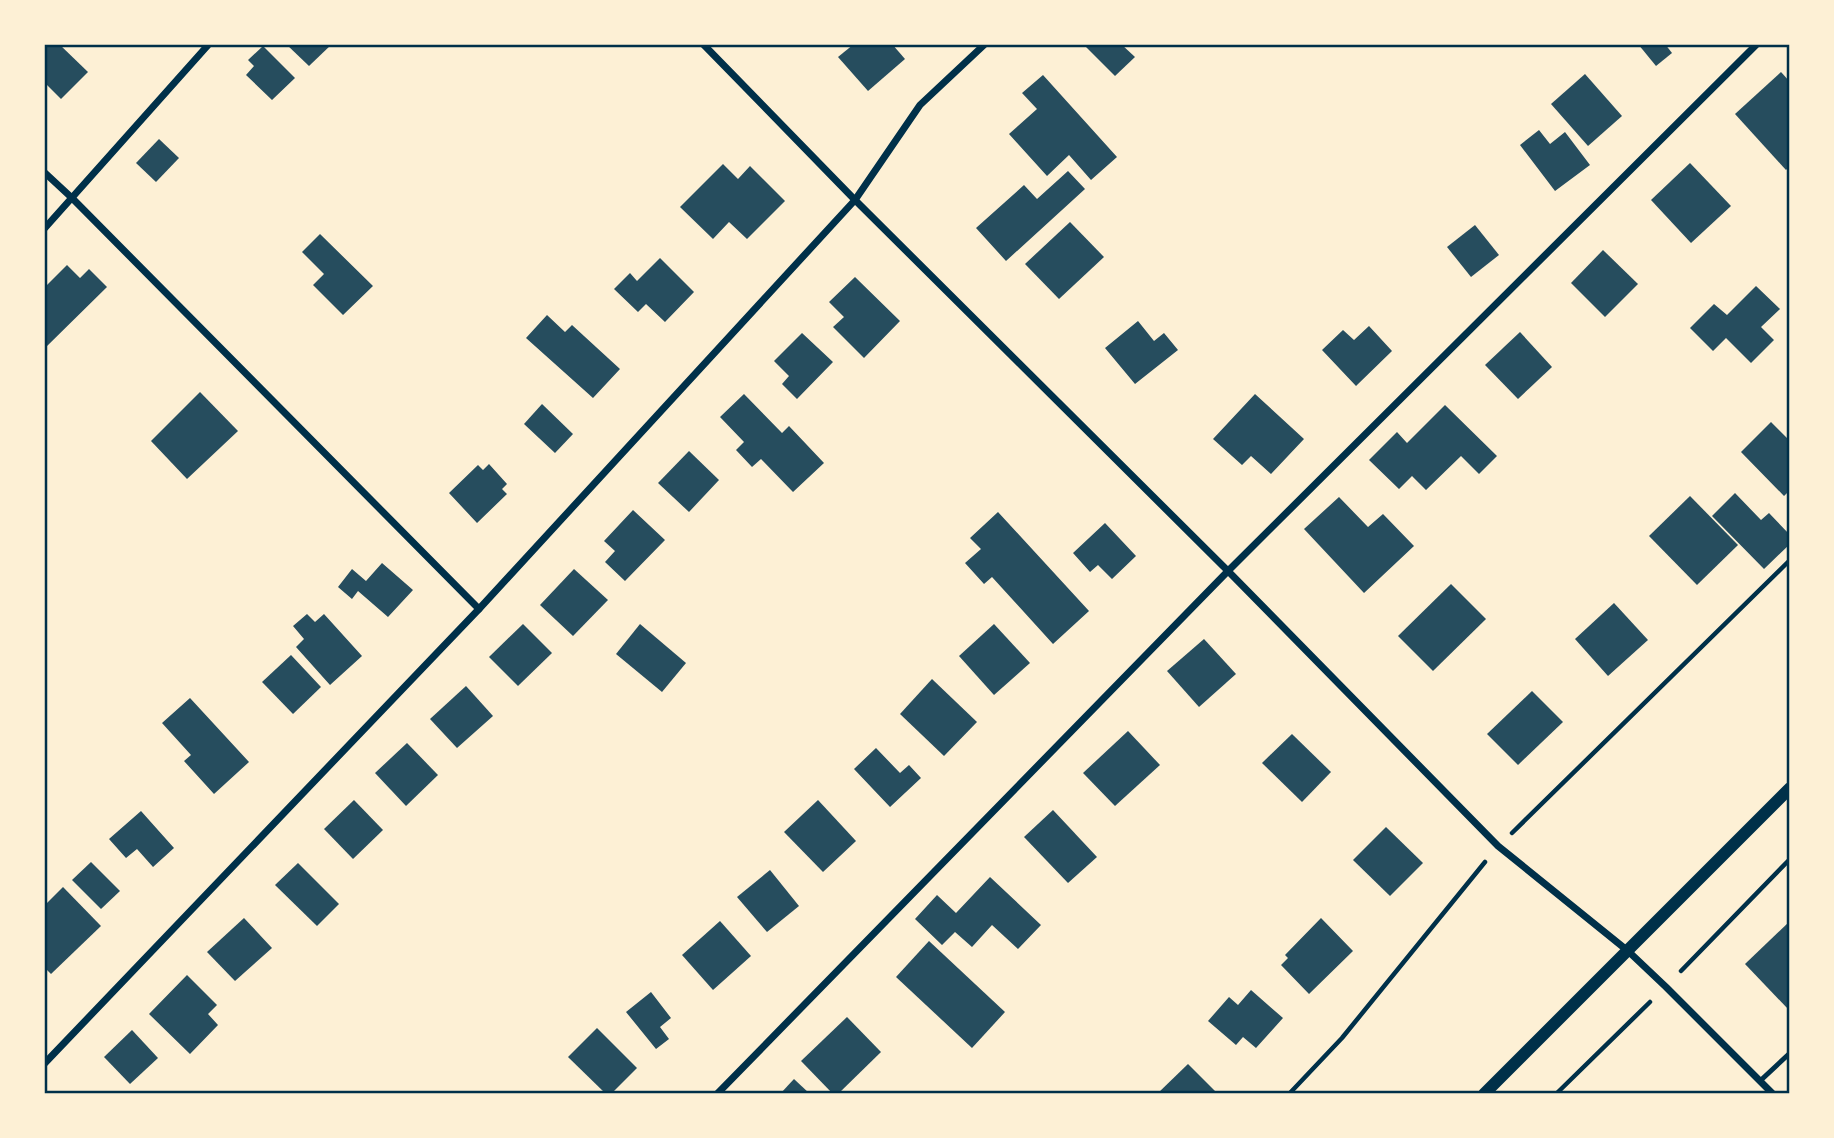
<svg xmlns="http://www.w3.org/2000/svg" width="1834" height="1138" viewBox="0 0 1834 1138" font-family="Barlow,sans-serif">
<style>
.building{fill:#264d5e}
.lines{fill:none;stroke-linecap:round;stroke-linejoin:round}
.path{stroke:#003049;stroke-width:4.5}
.service{stroke:#003049;stroke-width:5}
.minor{stroke:#003049;stroke-width:7}
.tertiary{stroke:#003049;stroke-width:12}
.neatline{fill:none;stroke:#003049;stroke-width:2.5}
</style>
<rect width="100%" height="100%" fill="#fdf0d5"/>
<g class="building">
<path d="M44,44H59L88,72L61,99L44,82Z"/>
<path d="M286,44H332L309,66Z"/>
<path d="M854,44H892L905,59L868,91L838,57Z"/>
<path d="M1083,44H1121L1135,57L1115,76Z"/>
<path d="M1638,44H1665L1672,53L1656,66Z"/>
<path d="M263,46L295,78L272,100L246,75L254,66L248,60Z"/>
<path d="M1781,72L1790,82V166L1786,170L1735,114Z"/>
<path d="M1585,74L1622,116L1588,146L1551,104Z"/>
<path d="M1043,75L1117,157L1091,180L1069,155L1047,176L1009,134L1037,109L1022,93Z"/>
<path d="M1539,130L1550,144L1565,132L1590,165L1555,191L1520,145Z"/>
<path d="M159,139L179,158L156,182L136,163Z"/>
<path d="M1690,163L1731,206L1691,243L1651,200Z"/>
<path d="M723,164L738,179L750,166L785,201L747,239L729,222L713,239L680,207Z"/>
<path d="M1068,171L1085,189L1006,261L976,228L1024,185L1037,199Z"/>
<path d="M1070,222L1104,257L1059,299L1025,264Z"/>
<path d="M1475,225L1499,255L1471,277L1447,247Z"/>
<path d="M320,234L373,286L343,315L313,285L324,274L302,252Z"/>
<path d="M1603,250L1638,284L1605,317L1571,283Z"/>
<path d="M660,258L694,292L665,322L646,304L638,312L614,289L630,273L637,281Z"/>
<path d="M67,265L80,278L89,269L107,287L44,349V288Z"/>
<path d="M855,277L900,321L864,358L833,327L844,317L829,302Z"/>
<path d="M1756,286L1780,309L1761,327L1774,340L1751,363L1726,338L1713,351L1690,328L1714,304L1727,315Z"/>
<path d="M547,315L565,332L572,325L620,369L593,398L526,338Z"/>
<path d="M1138,321L1154,341L1164,333L1178,350L1135,384L1105,348Z"/>
<path d="M1369,326L1392,351L1356,386L1322,350L1343,330L1354,340Z"/>
<path d="M1520,332L1552,367L1518,399L1485,365Z"/>
<path d="M802,333L833,362L797,399L782,384L789,376L774,361Z"/>
<path d="M200,392L238,431L187,479L151,441Z"/>
<path d="M744,394L782,433L789,426L824,463L793,492L761,459L752,467L736,450L744,442L720,417Z"/>
<path d="M1255,394L1304,439L1271,474L1251,456L1242,465L1213,439Z"/>
<path d="M542,404L573,434L555,453L524,424Z"/>
<path d="M1445,405L1497,456L1479,474L1461,456L1426,490L1412,476L1399,489L1369,460L1397,432L1407,443Z"/>
<path d="M1771,422L1787,438L1790,435V490L1784,496L1741,452Z"/>
<path d="M689,451L719,480L689,512L658,483Z"/>
<path d="M489,464L507,484L502,489L507,494L477,523L449,493L478,465L483,470Z"/>
<path d="M1735,493L1761,520L1769,513L1790,535V544L1764,569L1712,516Z"/>
<path d="M1690,496L1738,545L1697,585L1649,536Z"/>
<path d="M1339,497L1368,527L1383,514L1414,546L1364,593L1304,529Z"/>
<path d="M633,510L665,540L625,581L605,562L615,551L604,541Z"/>
<path d="M998,512L1089,611L1053,644L992,577L984,584L965,563L981,549L970,538Z"/>
<path d="M1105,523L1136,556L1112,579L1098,565L1090,572L1073,553Z"/>
<path d="M382,563L413,590L388,617L358,591L352,599L338,587L352,569L366,581Z"/>
<path d="M574,569L608,600L573,636L540,605Z"/>
<path d="M1451,584L1486,619L1433,671L1398,636Z"/>
<path d="M1614,603L1648,640L1608,676L1575,639Z"/>
<path d="M307,614L315,622L324,614L362,656L330,685L296,647L304,639L293,626Z"/>
<path d="M523,624L552,653L518,686L489,657Z"/>
<path d="M640,624L686,663L662,692L616,654Z"/>
<path d="M994,624L1030,663L994,695L959,656Z"/>
<path d="M1204,639L1236,674L1199,707L1167,671Z"/>
<path d="M291,655L321,687L293,714L262,682Z"/>
<path d="M932,679L977,722L944,756L900,714Z"/>
<path d="M466,686L493,716L457,748L430,719Z"/>
<path d="M1532,691L1563,722L1518,765L1487,734Z"/>
<path d="M190,698L249,762L214,794L184,761L191,755L162,723Z"/>
<path d="M1128,731L1160,765L1115,806L1083,773Z"/>
<path d="M1292,734L1331,772L1302,802L1262,763Z"/>
<path d="M407,743L438,775L406,806L375,773Z"/>
<path d="M876,748L900,773L909,765L921,778L890,807L854,769Z"/>
<path d="M354,800L383,830L353,859L324,829Z"/>
<path d="M818,800L856,841L823,872L784,832Z"/>
<path d="M1053,810L1097,857L1068,883L1024,837Z"/>
<path d="M141,811L174,848L153,867L137,849L126,858L109,839Z"/>
<path d="M1386,827L1423,863L1390,896L1353,860Z"/>
<path d="M91,862L120,891L101,909L72,880Z"/>
<path d="M298,863L339,904L317,926L275,885Z"/>
<path d="M770,870L799,906L767,932L737,897Z"/>
<path d="M990,877L1041,925L1018,949L992,925L972,947L955,932L942,945L915,919L937,895L956,913Z"/>
<path d="M63,887L101,926L51,974L44,967V906Z"/>
<path d="M244,918L272,948L235,981L207,952Z"/>
<path d="M1321,918L1353,951L1309,994L1281,965L1288,958L1285,955Z"/>
<path d="M720,921L751,956L713,990L682,955Z"/>
<path d="M1790,921V1007L1788,1009L1745,964Z"/>
<path d="M929,941L1005,1012L972,1048L896,977Z"/>
<path d="M187,975L217,1005L208,1014L218,1025L190,1054L149,1014Z"/>
<path d="M1251,990L1283,1018L1256,1048L1243,1037L1236,1045L1208,1021L1229,997L1238,1005Z"/>
<path d="M651,992L671,1018L660,1027L669,1039L656,1049L626,1012Z"/>
<path d="M847,1017L881,1052L838,1094H833L801,1061Z"/>
<path d="M597,1028L637,1068L611,1094H606L568,1057Z"/>
<path d="M132,1030L158,1058L130,1084L104,1057Z"/>
<path d="M1188,1064L1218,1094H1157Z"/>
<path d="M794,1079L810,1094H780Z"/>
</g>
<g class="lines">
<g class="path">
<path d="M1512,833L1790,560"/>
<path d="M1681,971L1790,859"/>
<path d="M1289,1094L1342,1038L1485,862"/>
<path d="M1556,1094L1650,1002"/>
</g>
<path class="service" d="M1760,1081L1790,1053"/>
<g class="minor">
<path d="M703,44L855,200L1228,571L1498,846L1628,951L1666,987L1773,1094"/>
<path d="M44,172L72,198L479,609"/>
<path d="M44,229L209,44"/>
<path d="M44,1064L479,609L855,200L920,105L985,44"/>
<path d="M717,1094L1228,571L1757,44"/>
</g>
<path class="tertiary" d="M1484,1094L1790,788"/>
</g>
<rect width="1834" height="1138" fill="none" stroke="#fdf0d5" stroke-width="91"/>
<rect x="46" y="46" width="1742" height="1046" class="neatline"/>
</svg>
